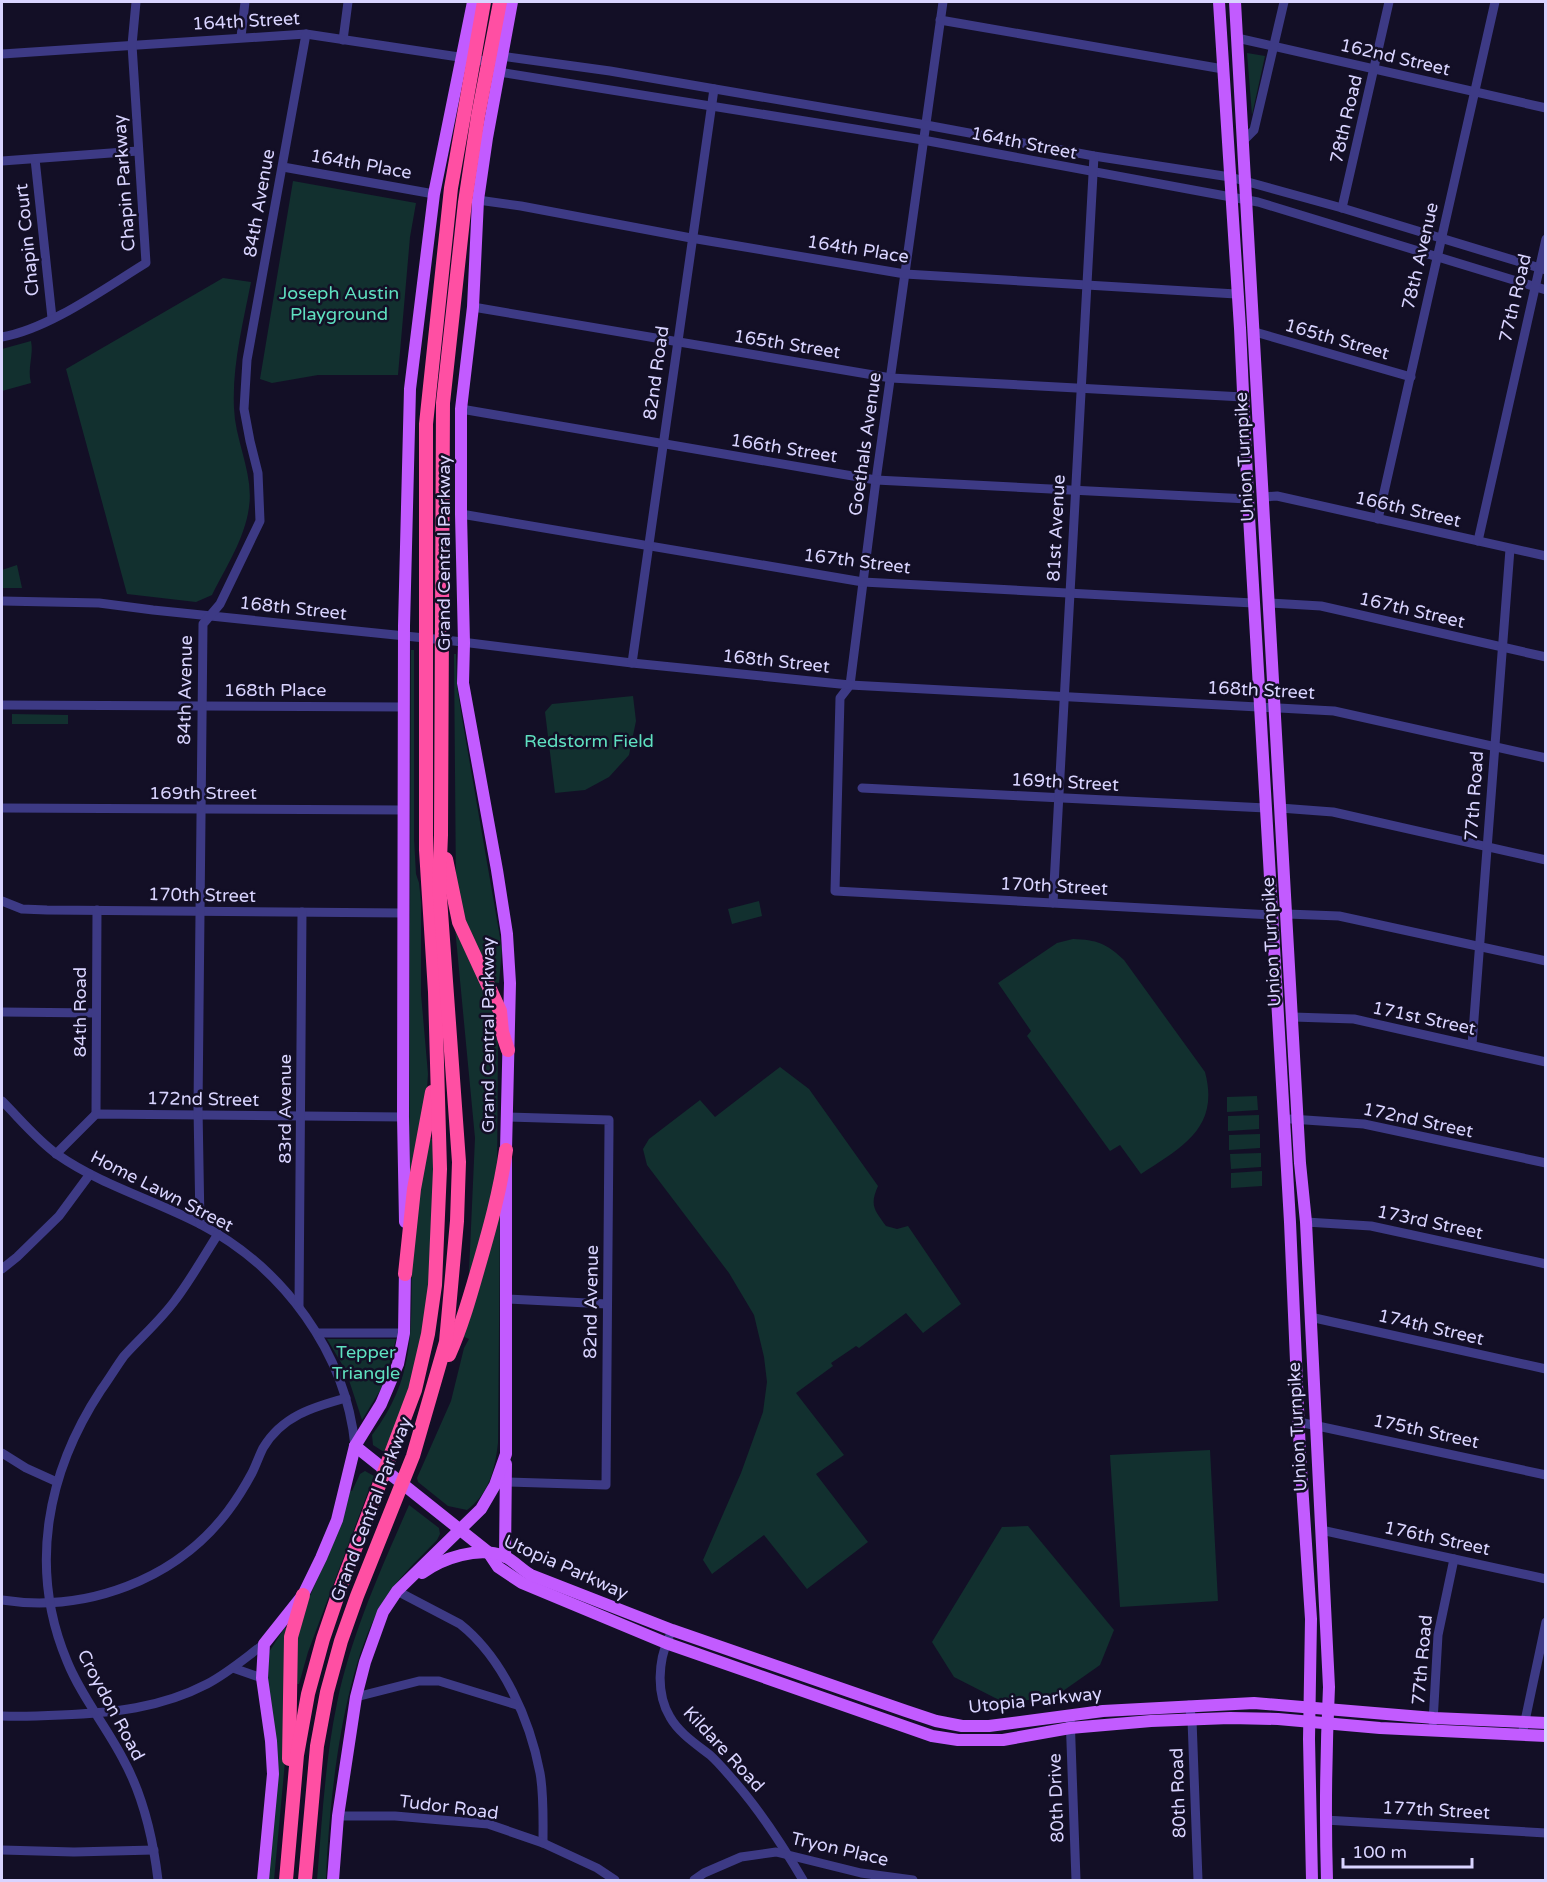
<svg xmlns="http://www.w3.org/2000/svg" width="1547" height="1882" viewBox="0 0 1547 1882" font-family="'Varela Round',sans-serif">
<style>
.green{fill:#12302f}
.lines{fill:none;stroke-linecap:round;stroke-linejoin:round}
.minor{stroke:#3d3a85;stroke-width:9}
.major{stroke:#c25bff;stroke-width:12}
.highway{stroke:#ff4fa3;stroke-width:14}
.labels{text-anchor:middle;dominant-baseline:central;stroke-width:5;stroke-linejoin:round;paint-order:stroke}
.street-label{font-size:18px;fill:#d9d4ff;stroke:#130f26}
.park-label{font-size:18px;fill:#5fe0c0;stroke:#130f26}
</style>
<rect width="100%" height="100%" fill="#130f26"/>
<g class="green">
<path d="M1247,53L1265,56L1252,115Z"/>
<path d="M293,181L416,203L410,237L398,375H318L272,383L260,379Z"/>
<path d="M223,278L251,282C243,323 232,366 234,408C235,441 254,474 249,507C245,538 226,567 212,595L196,602L127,594L66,369Z"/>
<path d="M31,341C34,355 27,368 31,383L2,391V349Z"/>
<path d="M17,565L22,588H2V570Z"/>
<path d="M411,650H414V839L416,874L419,883L421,902V994L428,1074L426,1105L409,1203Z"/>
<path d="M454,654H456L457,686L462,718L502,949L499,983L492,982L466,930L456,890Z"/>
<path d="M633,696L636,721L629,755L609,777L585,790L555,793L545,712L552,704Z"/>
<path d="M12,714L68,715V724H12Z"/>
<path d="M759,901L762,916L732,924L728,909Z"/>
<path d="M454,917L496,1011L498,1035L497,1184L474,1270L469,1272L475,1138Z"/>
<path d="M1073,939C1097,940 1106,943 1124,960L1205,1072C1220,1128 1182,1147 1141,1174L1120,1145L1110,1151L1027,1036L1031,1031L998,983L1057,943Z"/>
<path d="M780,1067L809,1089L878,1186C869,1206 875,1210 886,1226L897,1229L908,1226L961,1304L923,1333L906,1313L859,1348L856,1346L831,1363L833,1366L796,1393L844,1455L816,1474L868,1542L807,1589L764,1535L712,1574L703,1560L741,1473L763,1412L767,1382L764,1357L754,1315L729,1273L647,1165L643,1149L649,1139L700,1100L715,1117Z"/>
<path d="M1257,1096L1258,1110L1227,1112V1097Z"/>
<path d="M1259,1115V1129L1228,1131V1116Z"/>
<path d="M1260,1134V1148L1229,1150V1135Z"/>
<path d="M432,1139L436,1183L429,1288L415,1375L387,1454L373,1445L372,1435C419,1374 410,1321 412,1250C413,1213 422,1176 429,1140Z"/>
<path d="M1261,1153V1167L1231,1169L1230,1154Z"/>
<path d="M1262,1171V1186L1231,1188V1173Z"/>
<path d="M500,1210L498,1443C495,1469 489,1494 467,1510L448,1506L418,1482L417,1478L451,1401L464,1348L469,1339L462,1336Z"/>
<path d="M327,1339H396L384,1384L362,1420L346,1371Z"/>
<path d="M1210,1450L1218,1601L1120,1607L1110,1455Z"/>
<path d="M365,1471L374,1476L308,1652L299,1684H293V1652L305,1607L333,1544L349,1490L352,1491L360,1474Z"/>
<path d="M409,1505L439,1528L440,1534L437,1540C417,1561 394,1581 380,1607C342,1676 329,1801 326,1880H317C322,1821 325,1761 337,1703C351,1635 381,1569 409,1505Z"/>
<path d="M1028,1526L1114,1630L1100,1665L1053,1698L1003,1702L954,1677L932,1642L1002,1527Z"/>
<path d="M285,1627L288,1632L287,1740L274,1880H268L267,1674L269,1652Z"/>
</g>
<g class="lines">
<g class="minor">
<path d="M943,2L876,480L850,685L840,698L835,891L1272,915"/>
<path d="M940,20L1223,69"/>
<path d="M241,37L245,2"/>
<path d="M1237,38L1546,108"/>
<path d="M343,40L348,2"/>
<path d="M2,54L306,34L492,62L501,56L610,71L926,125L1094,156L1230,177L1342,208L1546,270"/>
<path d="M496,69L499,72L923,140L1258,202L1546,290"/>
<path d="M1244,140L1254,130L1284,2"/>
<path d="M35,159L52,318"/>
<path d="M2,161L138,151"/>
<path d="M283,167L434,194"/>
<path d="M478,200L521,206L691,238L905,274L1236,294"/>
<path d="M1342,208L1389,2"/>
<path d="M473,307L891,378L1243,397"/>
<path d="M1255,332L1411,377"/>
<path d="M2,337C49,329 105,288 146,263L132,45L136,2"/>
<path d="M461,409L876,480L1248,499"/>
<path d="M1264,497L1277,496L1546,556"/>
<path d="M461,514L863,582L1253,603"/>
<path d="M1378,519L1495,2"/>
<path d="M1478,541L1546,239"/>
<path d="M2,601L99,603L153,610L454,641L632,663L850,685L1334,711L1546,758"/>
<path d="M1270,603L1321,606L1546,657"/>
<path d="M632,663L714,89"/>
<path d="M2,705L404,707"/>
<path d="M862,788L1266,808"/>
<path d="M2,808L404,810"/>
<path d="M1280,808L1333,812L1546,860"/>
<path d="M2,901L22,909L47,910L404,913"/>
<path d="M1053,903L1094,156"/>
<path d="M1287,914L1339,916L1546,961"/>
<path d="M2,1012L96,1013"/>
<path d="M1293,1017L1354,1019L1546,1062"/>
<path d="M1472,1045L1510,549"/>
<path d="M2,1101C20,1119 37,1140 58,1155C101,1185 154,1200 200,1224C284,1268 346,1353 355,1446"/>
<path d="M96,1114L97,910"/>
<path d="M1291,1119L1364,1124L1546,1163"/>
<path d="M56,1154L96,1114L403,1117"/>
<path d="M1306,1222L1371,1226L1546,1264"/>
<path d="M200,1224L198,1108L203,624L220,604L260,521L258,473L250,441L244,409L247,360L306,34"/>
<path d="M2,1269L17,1257L59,1216L90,1174"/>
<path d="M506,1299L607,1304"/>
<path d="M299,1306L302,912"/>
<path d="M1310,1317L1546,1369"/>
<path d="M317,1333H404"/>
<path d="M1299,1422L1546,1475"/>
<path d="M2,1453L26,1468L57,1482"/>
<path d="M506,1482L606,1485L609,1129V1120L508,1117"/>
<path d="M1321,1530L1546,1579"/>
<path d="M397,1591L460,1624C503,1658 530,1720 540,1773C544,1795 543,1820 543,1843"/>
<path d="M2,1600C86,1613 176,1580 228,1511C237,1499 245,1486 252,1473C256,1465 259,1456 263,1448C282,1416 313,1407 346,1398"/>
<path d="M669,1637C658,1661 656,1694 670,1717C679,1733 696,1744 710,1755C719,1763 727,1773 735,1782C761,1812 783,1846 803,1880"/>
<path d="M233,1668L262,1678"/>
<path d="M356,1697L419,1681H439L517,1705"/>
<path d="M1189,1705L1192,1720L1198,1880"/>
<path d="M1070,1715L1076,1880"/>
<path d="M2,1716C21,1717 41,1716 61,1715C112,1713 161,1708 207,1684C228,1673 245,1658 264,1644"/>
<path d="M1433,1722L1438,1635L1454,1559"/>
<path d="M1522,1735L1546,1622"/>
<path d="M338,1816H395L488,1824L543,1843L597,1868L615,1880"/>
<path d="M1325,1820L1546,1833"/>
<path d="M2,1850L74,1852L154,1850"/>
<path d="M158,1880C153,1838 144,1797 123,1759C106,1726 81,1696 67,1661C28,1568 47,1472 101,1390C109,1379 116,1367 124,1356C141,1337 161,1320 176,1299C191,1279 204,1256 218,1234"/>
<path d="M694,1880L704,1873L741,1857L776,1852L861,1873L913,1880"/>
</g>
<g class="major">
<path d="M1219,2L1240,328L1248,499L1290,1222L1300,1454L1311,1619L1309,1739L1312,1880"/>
<path d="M1235,2L1300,1163L1306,1222L1329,1687C1326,1751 1325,1816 1327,1880"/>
<path d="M405,1222L403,1117L404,626L410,389L434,194L473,2"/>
<path d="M355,1446L488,1552L498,1567L522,1583L666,1643L932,1736L958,1740H1003L1070,1728L1151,1721L1230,1718L1278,1719L1380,1728L1546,1736"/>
<path d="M505,1557L506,1464"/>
<path d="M422,1573C443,1558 478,1546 504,1556C513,1560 522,1570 531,1575L672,1630L906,1711L936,1721L962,1726H989L1103,1711L1254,1703L1434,1718L1546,1723"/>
<path d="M263,1880L273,1774L271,1741L262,1678L264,1644L303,1595L321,1558L337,1520L355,1446L381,1404L398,1364L404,1333L405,1267"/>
<path d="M333,1880L338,1816L356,1697L365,1662L383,1612L397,1591L481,1509L495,1485L506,1454V1150L510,983L507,934L497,870L463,683L464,643L461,514V409L473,307L478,200L487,138L512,2"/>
</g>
<g class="highway">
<path d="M446,859L459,922L500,1011L502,1032L508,1050"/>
<path d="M405,1274L414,1189L432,1092"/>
<path d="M449,1355C461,1328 469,1300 477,1272C489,1231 500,1192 506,1150"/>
<path d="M289,1759L291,1637L303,1595"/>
<path d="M286,1880L297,1755L308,1694L323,1639L340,1589L415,1390L428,1334L435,1285L440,1169L435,992L426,850V424L451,188L484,2"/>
<path d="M305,1880L317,1746L327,1692L341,1641L357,1596L413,1456L446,1342L457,1221L459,1162L439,884L441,835L443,403L465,202L478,116L500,2"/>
</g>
</g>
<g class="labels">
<g class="street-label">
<text transform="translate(246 21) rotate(-3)">164th Street</text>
<text transform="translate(1395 57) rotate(13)">162nd Street</text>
<text transform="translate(1346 119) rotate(-77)">78th Road</text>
<text transform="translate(1024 143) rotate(11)">164th Street</text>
<text transform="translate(361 164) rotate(10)">164th Place</text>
<text transform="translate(124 183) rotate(-94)">Chapin Parkway</text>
<text transform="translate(259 203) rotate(-80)">84th Avenue</text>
<text transform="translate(27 240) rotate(-96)">Chapin Court</text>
<text transform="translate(858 249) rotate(9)">164th Place</text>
<text transform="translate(1420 256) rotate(-77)">78th Avenue</text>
<text transform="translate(1515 298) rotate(-77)">77th Road</text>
<text transform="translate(1337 339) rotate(16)">165th Street</text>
<text transform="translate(787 344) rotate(9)">165th Street</text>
<text transform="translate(656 373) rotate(-82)">82nd Road</text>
<text transform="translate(865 444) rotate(-82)">Goethals Avenue</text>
<text transform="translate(784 448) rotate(9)">166th Street</text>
<text transform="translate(1244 457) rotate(-93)">Union Turnpike</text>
<text transform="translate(1408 509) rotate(13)">166th Street</text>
<text transform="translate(1056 528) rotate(-87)">81st Avenue</text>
<text transform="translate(444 553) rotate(-90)">Grand Central Parkway</text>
<text transform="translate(857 561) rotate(7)">167th Street</text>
<text transform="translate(293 608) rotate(6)">168th Street</text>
<text transform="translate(1412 610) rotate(13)">167th Street</text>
<text transform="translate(776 661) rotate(6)">168th Street</text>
<text transform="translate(185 690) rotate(-89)">84th Avenue</text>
<text x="275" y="690">168th Place</text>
<text transform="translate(1261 690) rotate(3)">168th Street</text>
<text transform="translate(1065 782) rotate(3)">169th Street</text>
<text x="203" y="793">169th Street</text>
<text transform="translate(1474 796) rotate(-86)">77th Road</text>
<text transform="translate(1054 886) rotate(3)">170th Street</text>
<text transform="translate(202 895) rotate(1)">170th Street</text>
<text transform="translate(1271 942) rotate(-93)">Union Turnpike</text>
<text transform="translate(80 1012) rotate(-90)">84th Road</text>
<text transform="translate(1424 1018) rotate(12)">171st Street</text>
<text transform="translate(488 1035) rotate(-90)">Grand Central Parkway</text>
<text transform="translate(203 1099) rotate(1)">172nd Street</text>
<text transform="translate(285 1109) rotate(-90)">83rd Avenue</text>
<text transform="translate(1418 1120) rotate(12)">172nd Street</text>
<text transform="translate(162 1191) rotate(27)">Home Lawn Street</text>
<text transform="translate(1430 1222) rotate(12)">173rd Street</text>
<text transform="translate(591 1302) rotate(-89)">82nd Avenue</text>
<text transform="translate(1431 1327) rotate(13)">174th Street</text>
<text transform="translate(1297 1427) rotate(-93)">Union Turnpike</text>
<text transform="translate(1426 1431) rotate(12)">175th Street</text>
<text transform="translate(371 1509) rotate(-69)">Grand Central Parkway</text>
<text transform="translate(1437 1538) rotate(12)">176th Street</text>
<text transform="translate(566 1567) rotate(24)">Utopia Parkway</text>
<text transform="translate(1422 1660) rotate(-85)">77th Road</text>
<text transform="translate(1035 1700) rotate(-6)">Utopia Parkway</text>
<text transform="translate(111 1705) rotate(62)">Croydon Road</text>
<text transform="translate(724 1749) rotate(47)">Kildare Road</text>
<text transform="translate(1178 1793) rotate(-92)">80th Road</text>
<text transform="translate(1056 1798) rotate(-92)">80th Drive</text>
<text transform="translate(449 1807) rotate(7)">Tudor Road</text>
<text transform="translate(1436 1810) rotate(3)">177th Street</text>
<text transform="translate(840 1849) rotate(13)">Tryon Place</text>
</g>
<g class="park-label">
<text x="339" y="293">Joseph Austin<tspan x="339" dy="21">Playground</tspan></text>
<text x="589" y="741">Redstorm Field</text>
<text x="366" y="1352">Tepper<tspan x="366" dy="21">Triangle</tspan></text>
</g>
</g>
<rect width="1547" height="1882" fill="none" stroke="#d9d4ff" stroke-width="6"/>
<path d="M1343 1858v9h129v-9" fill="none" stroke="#d9d4ff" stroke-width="3"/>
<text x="1352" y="1858" font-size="18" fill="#d9d4ff" stroke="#130f26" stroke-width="4.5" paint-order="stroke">100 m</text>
</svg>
